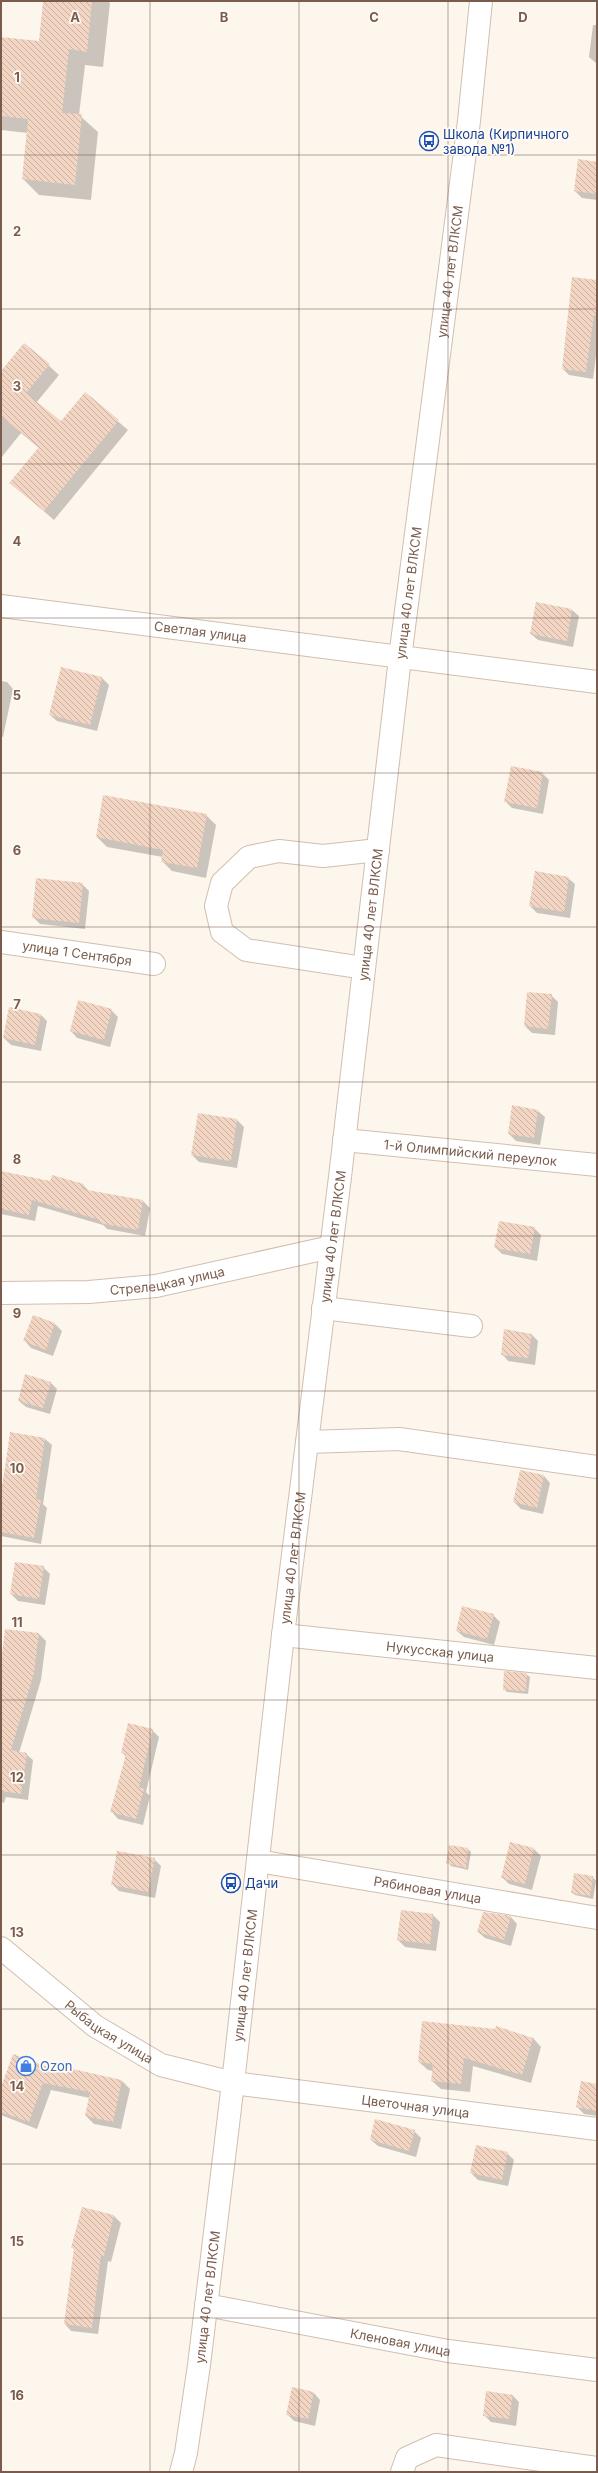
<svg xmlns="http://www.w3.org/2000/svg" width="598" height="2473" viewBox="0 0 598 2473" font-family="Inter,sans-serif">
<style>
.shadow{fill:#0003}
.building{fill:url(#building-back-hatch)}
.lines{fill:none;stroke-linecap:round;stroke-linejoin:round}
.minor-casing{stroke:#d1beb0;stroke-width:24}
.minor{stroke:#fff;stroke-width:22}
.grid{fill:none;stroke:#7a5c4d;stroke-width:1;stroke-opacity:0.55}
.labels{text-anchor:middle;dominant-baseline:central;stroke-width:3.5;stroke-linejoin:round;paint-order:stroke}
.transit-label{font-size:13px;fill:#164399;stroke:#fffaf3;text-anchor:start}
.street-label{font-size:13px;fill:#7a5c4d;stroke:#fffaf3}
.shop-label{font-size:13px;fill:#366cbe;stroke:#fffaf3;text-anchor:start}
.grid-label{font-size:13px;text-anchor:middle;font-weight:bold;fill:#7a5c4d;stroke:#fffaf3;stroke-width:3.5;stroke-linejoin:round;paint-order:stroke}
</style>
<defs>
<pattern id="building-back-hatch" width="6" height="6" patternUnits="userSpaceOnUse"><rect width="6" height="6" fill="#f3d5c3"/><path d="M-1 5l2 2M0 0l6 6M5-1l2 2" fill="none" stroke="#cab0a1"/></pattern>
</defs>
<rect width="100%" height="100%" fill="#fdf6ec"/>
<g class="shadow">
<path d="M44,1H107L110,3L103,67L85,65L79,115L98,132L91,200L39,195L23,179L28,133L1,130V38L40,42Z"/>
<path d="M593,25H597V64L589,57Z"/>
<path d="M597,163V200L582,198L575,191Z"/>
<path d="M597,281V348L593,379L569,375L563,369Z"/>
<path d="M25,344L59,375L36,403L61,423L85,393L128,430L54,520L11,483L39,448L21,433L1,458V373Z"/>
<path d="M536,603L572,610L579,616L573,647L538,640L531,634Z"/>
<path d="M62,668L102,678L109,685L97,731L57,721L50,715Z"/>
<path d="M1,681L7,682L13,689L3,737L1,736Z"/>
<path d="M542,773L549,780L543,814L512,808L505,801Z"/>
<path d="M206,815L216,825L206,878L172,871L162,861L163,857L107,847L97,837Z"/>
<path d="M568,878L575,884L570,918L537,913L530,906Z"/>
<path d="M82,884L89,891L85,929L40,924L33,917Z"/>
<path d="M551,995L558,1002L555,1035L532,1033L525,1026Z"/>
<path d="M111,1010L118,1017L110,1047L77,1038L71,1031Z"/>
<path d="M41,1015L47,1021L41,1051L11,1045L4,1038Z"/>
<path d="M538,1111L545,1117L540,1145L516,1141L509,1134Z"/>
<path d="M237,1120L244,1127L237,1168L199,1162L192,1155Z"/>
<path d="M1,1172L51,1182L83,1185L89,1191L143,1201L150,1208L145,1236L107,1229L103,1225L38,1206L35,1221L1,1214Z"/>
<path d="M534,1228L541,1235L537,1261L502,1254L495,1247Z"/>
<path d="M33,1317L55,1324L62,1331L53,1356L31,1348L25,1341Z"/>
<path d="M531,1334L538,1341L535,1365L508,1361L502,1354Z"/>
<path d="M50,1382L57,1389L50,1414L26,1407L19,1401Z"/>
<path d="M11,1434L45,1439L52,1445L43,1504L47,1508L41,1544L1,1536V1493Z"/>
<path d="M544,1476L550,1483L543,1514L521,1509L514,1502Z"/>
<path d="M43,1567L50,1574L45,1605L18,1601L11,1594Z"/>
<path d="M493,1615L500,1622L494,1645L464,1637L457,1631Z"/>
<path d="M39,1634L46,1641L41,1680L19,1753L26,1754L33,1760L28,1800L6,1797L4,1803L1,1802V1692Z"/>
<path d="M526,1674L530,1677L528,1694L507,1692L504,1689Z"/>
<path d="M152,1730L159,1737L146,1792L150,1796L143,1825L118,1819L112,1812L126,1757L122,1752Z"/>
<path d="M468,1849L471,1852L468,1870L451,1866L448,1862Z"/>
<path d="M534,1849L541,1856L532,1890L509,1884L502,1877Z"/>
<path d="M154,1859L161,1866L155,1898L119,1891L112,1884Z"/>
<path d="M575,1874L593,1877L596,1881L593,1899L575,1895L572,1892Z"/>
<path d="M402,1912L433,1915L440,1922L436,1951L405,1947L398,1940Z"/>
<path d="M484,1913L511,1917L517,1924L511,1946L485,1938L478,1932Z"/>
<path d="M533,2038L541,2047L531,2083L473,2066L470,2092L441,2089L432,2081L433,2071L428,2070L419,2062Z"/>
<path d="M68,2075L122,2081L130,2089L121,2129L94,2124L86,2116L90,2098L51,2090L37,2129L1,2115V2090Z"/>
<path d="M597,2085V2116L584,2114L577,2107Z"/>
<path d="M414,2131L421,2138L416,2157L378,2146L371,2140Z"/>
<path d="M507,2153L514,2160L508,2186L478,2180L471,2173Z"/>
<path d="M82,2208L114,2216L121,2223L111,2262L108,2261L98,2334L71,2331L65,2324L75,2250L72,2247Z"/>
<path d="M314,2393L320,2400L315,2426L294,2421L287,2414Z"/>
<path d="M512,2395L519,2402L516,2426L491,2422L484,2415Z"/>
</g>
<g class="building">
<path d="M43,1H92L87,52L69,49L62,113L82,114L75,185L22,179L28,119L1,116V37L39,41Z"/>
<path d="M578,159L597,162V194L574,191Z"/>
<path d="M572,277L597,280V316L594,315L586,372L562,369Z"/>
<path d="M24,343L50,364L26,393L61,421L85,392L119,420L44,511L9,483L39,447L1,416V371Z"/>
<path d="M536,602L572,609L567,641L530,634Z"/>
<path d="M61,667L102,677L90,725L49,715Z"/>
<path d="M511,766L543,772L537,808L504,802Z"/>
<path d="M103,795L207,814L197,868L161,862L163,850L96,837Z"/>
<path d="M535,871L569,877L564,912L529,906Z"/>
<path d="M36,878L83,883L79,923L32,918Z"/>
<path d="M527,992L552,994L548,1029L524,1026Z"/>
<path d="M78,1000L112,1009L104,1040L70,1031Z"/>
<path d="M9,1007L41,1014L35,1045L3,1038Z"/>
<path d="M512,1105L538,1110L534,1138L508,1134Z"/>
<path d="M198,1113L237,1119L231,1161L191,1155Z"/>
<path d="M1,1171L50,1181L52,1175L84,1184L82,1189L143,1200L138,1230L99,1223L100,1220L32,1200L29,1215L1,1209Z"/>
<path d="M499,1221L535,1227L530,1254L494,1248Z"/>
<path d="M33,1315L55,1323L46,1350L23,1341Z"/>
<path d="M504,1329L532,1334L528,1358L501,1355Z"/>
<path d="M25,1374L51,1382L43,1408L18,1401Z"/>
<path d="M10,1432L45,1438L36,1499L41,1500L34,1538L1,1532V1497Z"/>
<path d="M520,1470L544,1475L537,1508L513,1502Z"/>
<path d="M15,1562L44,1566L39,1599L10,1594Z"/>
<path d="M462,1606L494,1614L487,1639L456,1631Z"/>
<path d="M5,1629L39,1633L34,1673L11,1750L27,1753L21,1794L1,1791V1663Z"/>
<path d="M504,1671L527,1673L526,1691L503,1690Z"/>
<path d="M128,1723L153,1729L139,1787L144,1789L136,1819L110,1812L126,1754L121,1753Z"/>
<path d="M510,1842L534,1848L525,1884L501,1878Z"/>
<path d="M449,1845L468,1848L466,1868L446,1863Z"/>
<path d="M117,1851L155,1858L148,1892L111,1885Z"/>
<path d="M574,1873L593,1876L590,1896L571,1893Z"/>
<path d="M401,1910L433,1914L430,1944L397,1940Z"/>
<path d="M483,1912L511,1916L504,1940L477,1932Z"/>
<path d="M422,2021L495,2029L496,2026L533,2038L522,2075L464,2058L461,2084L431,2081L433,2064L418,2062Z"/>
<path d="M13,2054L67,2074L68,2068L122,2080L113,2122L85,2116L90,2092L43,2083L29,2122L1,2112V2087Z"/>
<path d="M581,2081L597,2084V2111L576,2107Z"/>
<path d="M375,2119L415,2130L409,2151L370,2140Z"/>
<path d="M476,2145L508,2152L502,2180L470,2173Z"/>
<path d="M82,2207L114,2215L104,2256L101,2255L92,2328L64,2324L74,2248H71Z"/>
<path d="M292,2387L314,2392L308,2419L286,2415Z"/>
<path d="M486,2391L513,2395L509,2419L483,2416Z"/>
</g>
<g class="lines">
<g class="minor-casing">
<g id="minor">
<path id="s1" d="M1,606L597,682"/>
<path id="s2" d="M1,942L154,964"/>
<path d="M364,968L246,950L222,932L216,906L222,883L249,857L279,851L323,856L378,850"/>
<path id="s3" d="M344,1140L597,1165"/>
<path id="s4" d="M1,1293L89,1292L156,1286L331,1247"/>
<path d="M323,1308L471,1326"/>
<path d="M307,1442L399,1439L597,1467"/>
<path id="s5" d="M283,1635L597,1668"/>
<path id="s6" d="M258,1861L597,1918"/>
<path id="s7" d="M1,1948L95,2026L161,2065L233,2083L597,2129"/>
<path id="s8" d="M206,2305L448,2351L597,2370"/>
<path id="s9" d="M181,2472L186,2453L199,2365L233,2083L283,1635L340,1177L400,658L469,121L481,1"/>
<path d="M402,2472L407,2458L436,2445L597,2468"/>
</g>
</g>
<use href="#minor" class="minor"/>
</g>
<path class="grid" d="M150,1V2472M299,1V2472M448,1V2472M1,155H597M1,309H597M1,464H597M1,618H597M1,773H597M1,927H597M1,1082H597M1,1236H597M1,1391H597M1,1546H597M1,1700H597M1,1855H597M1,2009H597M1,2164H597M1,2318H597"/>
<defs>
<g id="bus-ring" transform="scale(1)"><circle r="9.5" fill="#fffaf3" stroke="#1a4fb4" stroke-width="1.5"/><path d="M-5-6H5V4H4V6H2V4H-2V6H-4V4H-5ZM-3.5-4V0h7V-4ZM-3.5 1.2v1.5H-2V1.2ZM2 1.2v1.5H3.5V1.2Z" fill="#1a4fb4"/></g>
<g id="shop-ring" transform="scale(1)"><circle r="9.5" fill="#fffaf3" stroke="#3f7fe0" stroke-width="1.5"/><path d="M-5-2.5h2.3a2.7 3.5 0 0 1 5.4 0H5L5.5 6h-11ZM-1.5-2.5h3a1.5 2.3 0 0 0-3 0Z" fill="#3f7fe0"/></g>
</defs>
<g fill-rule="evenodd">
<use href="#bus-ring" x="429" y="141"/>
<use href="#bus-ring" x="231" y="1883"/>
<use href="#shop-ring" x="26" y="2066"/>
</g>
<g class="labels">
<g class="transit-label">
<text x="443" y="134">Школа (Кирпичного<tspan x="443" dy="15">завода №1)</tspan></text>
<text x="245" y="1883">Дачи</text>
</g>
<g class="street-label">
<text stroke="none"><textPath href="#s9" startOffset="2217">улица 40 лет ВЛКСМ</textPath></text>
<text stroke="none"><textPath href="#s9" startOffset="1893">улица 40 лет ВЛКСМ</textPath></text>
<text stroke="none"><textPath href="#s1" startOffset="201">Светлая улица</textPath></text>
<text stroke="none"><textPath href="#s9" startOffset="1569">улица 40 лет ВЛКСМ</textPath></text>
<text stroke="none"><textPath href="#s2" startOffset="77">улица 1 Сентября</textPath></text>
<text stroke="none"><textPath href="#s3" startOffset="127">1-й Олимпийский переулок</textPath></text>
<text stroke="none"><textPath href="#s9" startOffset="1245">улица 40 лет ВЛКСМ</textPath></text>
<text stroke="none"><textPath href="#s4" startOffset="167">Стрелецкая улица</textPath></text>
<text stroke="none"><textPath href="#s9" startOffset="921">улица 40 лет ВЛКСМ</textPath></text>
<text stroke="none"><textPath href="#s5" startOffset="158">Нукусская улица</textPath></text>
<text stroke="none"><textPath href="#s6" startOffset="172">Рябиновая улица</textPath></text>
<text stroke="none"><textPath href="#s9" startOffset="501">улица 40 лет ВЛКСМ</textPath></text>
<text stroke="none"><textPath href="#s7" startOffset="137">Рыбацкая улица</textPath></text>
<text stroke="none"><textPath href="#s7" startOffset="457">Цветочная улица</textPath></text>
<text stroke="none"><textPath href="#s9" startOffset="177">улица 40 лет ВЛКСМ</textPath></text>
<text stroke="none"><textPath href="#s8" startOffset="198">Кленовая улица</textPath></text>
</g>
<g class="shop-label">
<text x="40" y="2066">Ozon</text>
</g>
</g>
<g class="grid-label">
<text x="75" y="22">A</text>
<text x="224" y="22">B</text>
<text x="374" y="22">C</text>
<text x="523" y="22">D</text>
<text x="17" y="82">1</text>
<text x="17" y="236">2</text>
<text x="17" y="391">3</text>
<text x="17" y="546">4</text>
<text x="17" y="700">5</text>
<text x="17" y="855">6</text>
<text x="17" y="1009">7</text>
<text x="17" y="1164">8</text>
<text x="17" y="1318">9</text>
<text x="17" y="1473">10</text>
<text x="17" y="1627">11</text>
<text x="17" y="1782">12</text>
<text x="17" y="1937">13</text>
<text x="17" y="2091">14</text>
<text x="17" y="2246">15</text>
<text x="17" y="2400">16</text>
</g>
<rect width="598" height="2473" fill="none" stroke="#7a5c4d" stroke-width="4"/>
</svg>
